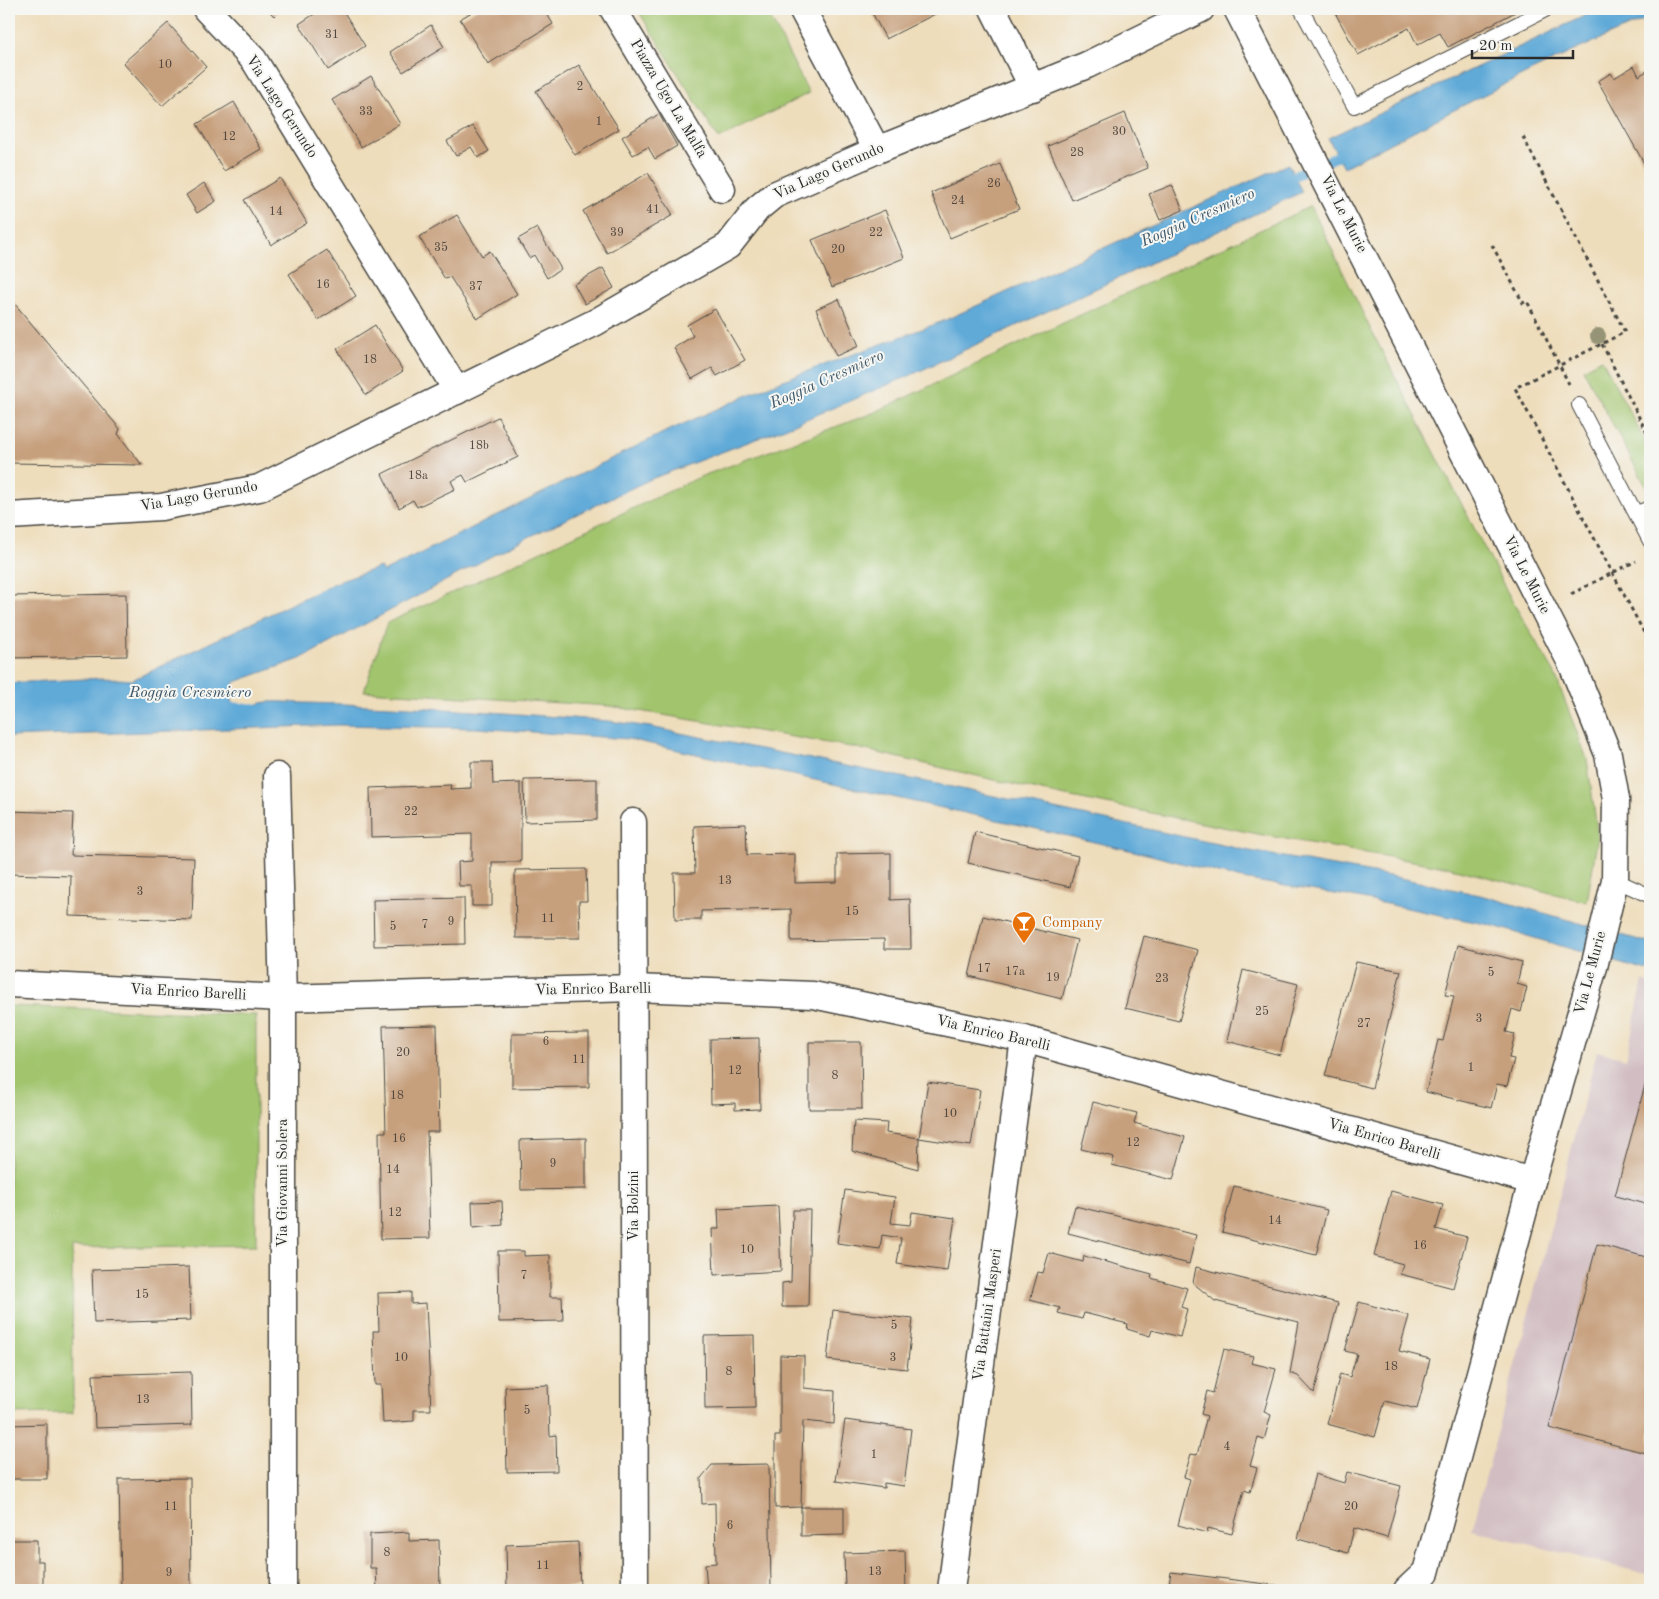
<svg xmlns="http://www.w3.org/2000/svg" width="1659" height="1599" viewBox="0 0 1659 1599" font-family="'Old Standard TT',serif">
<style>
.industrial{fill:#d2bec2}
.green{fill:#a1c46d;stroke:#66784c}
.water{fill:#60aad8;stroke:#466a82}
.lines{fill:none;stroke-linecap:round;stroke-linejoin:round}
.stream{stroke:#60aad8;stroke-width:10}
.building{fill:#c69f7c}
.lane-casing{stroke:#484641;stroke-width:16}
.street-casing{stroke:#484641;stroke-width:29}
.path{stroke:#484641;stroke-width:3;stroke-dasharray:4 4;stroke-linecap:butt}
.lane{stroke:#fff;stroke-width:14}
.street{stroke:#fff;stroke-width:26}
.tree{fill:#969477}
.labels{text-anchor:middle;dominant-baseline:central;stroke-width:4;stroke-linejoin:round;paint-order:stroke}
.number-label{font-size:12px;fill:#52483f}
.street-label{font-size:15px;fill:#2b2b2b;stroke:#f6f6f2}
.food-label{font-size:15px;fill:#c56008;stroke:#f6f6f2;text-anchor:start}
.water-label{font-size:16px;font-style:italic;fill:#3e5768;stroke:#f6f6f2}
</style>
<rect width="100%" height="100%" fill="#f6f6f2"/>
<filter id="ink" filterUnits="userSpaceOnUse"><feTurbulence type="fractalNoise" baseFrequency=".02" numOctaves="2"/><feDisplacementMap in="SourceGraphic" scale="10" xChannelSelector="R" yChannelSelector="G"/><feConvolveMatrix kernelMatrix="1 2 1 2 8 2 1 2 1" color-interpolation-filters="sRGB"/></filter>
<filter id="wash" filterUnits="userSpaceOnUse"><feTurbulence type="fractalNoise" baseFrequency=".0096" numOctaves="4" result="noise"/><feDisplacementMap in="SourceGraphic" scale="20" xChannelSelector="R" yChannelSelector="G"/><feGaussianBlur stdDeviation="1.12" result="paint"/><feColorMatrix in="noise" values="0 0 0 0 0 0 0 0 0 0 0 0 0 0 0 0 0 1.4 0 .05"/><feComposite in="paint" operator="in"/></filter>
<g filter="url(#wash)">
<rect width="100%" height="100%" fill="#edb"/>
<path class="industrial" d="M1643,981L1650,983V1575L1472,1530L1597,1051L1626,1059Z"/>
<g class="green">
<path d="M637,9H766L809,93L719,139Z"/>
<path d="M1311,206L1370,328L1511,599L1554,672L1587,759L1598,836L1587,902L1447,867L1263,835L1046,792L857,748L610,706L364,691L387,623L702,476L873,413Z"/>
<path d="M1602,359L1650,451V494L1583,369Z"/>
<path d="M9,1006L256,1015V1245L72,1248L73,1413L9,1414Z"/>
</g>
<g class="water">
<path d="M1599,9H1650V18C1545,60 1444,116 1344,167L1328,138Z"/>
<path d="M1288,164L1302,192L909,376L785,428L651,479L516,543L300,659L235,682C232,691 226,706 240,711C248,715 250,708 256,705C266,699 293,703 305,703C406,705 508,713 609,721L650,727L952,787L1250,851L1395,877L1480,895L1650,943V972L1490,925L1347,896L1242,879L1151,855L1015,824L628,739L477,728L339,725L9,737V683L103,678L132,680L335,583L380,567L383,572L663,433L775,383L941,322Z"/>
</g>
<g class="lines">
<g class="stream">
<path d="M1283,181L1349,151"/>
<path d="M222,707L265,709"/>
</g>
</g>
<g id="blocks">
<g class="building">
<path d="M267,9H281L274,16Z"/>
<path d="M322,9H342L365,46L328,70L299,24Z"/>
<path d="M477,9H544L553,24L488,64L460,19Z"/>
<path d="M870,9H935L937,13L886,39Z"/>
<path d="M1333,9H1521L1448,47L1440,33L1417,45L1409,28L1358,55Z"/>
<path d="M168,23L206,67L162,106L123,63Z"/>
<path d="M431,25L444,47L403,72L390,52Z"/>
<path d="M579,65L619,129L575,155L536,91Z"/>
<path d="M1634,66L1639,76L1650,69V116L1646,118L1650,125V174L1598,81L1611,73L1614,78Z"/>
<path d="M371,76L400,124L361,147L332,100Z"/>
<path d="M234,102L261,149L224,171L197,124Z"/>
<path d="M1125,113L1148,168L1072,200L1048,146Z"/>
<path d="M659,114L677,146L655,159L648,147L633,155L622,137Z"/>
<path d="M473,126L489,151L478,158L471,147L456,156L447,141Z"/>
<path d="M1000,164L1019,209L950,238L931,193Z"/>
<path d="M648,173L673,215L607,253L583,211Z"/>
<path d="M280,178L307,223L271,245L244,200Z"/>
<path d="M204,183L216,201L197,213L186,195Z"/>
<path d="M1172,185L1183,210L1160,220L1149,194Z"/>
<path d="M885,210L904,258L832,287L812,240Z"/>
<path d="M457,215L482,256L490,251L517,294L477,319L450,277L445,279L419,237Z"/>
<path d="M537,228L561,269L547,278L534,255L529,258L518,239Z"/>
<path d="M327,250L356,296L318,320L289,274Z"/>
<path d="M603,268L614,288L585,304L574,284Z"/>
<path d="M9,297L120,429L118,434L142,465L9,463Z"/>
<path d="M839,299L859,346L836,356L816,309Z"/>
<path d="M715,309L745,360L717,376L712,368L692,379L674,348L693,336L687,325Z"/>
<path d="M375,325L403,371L366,395L337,349Z"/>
<path d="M498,417L518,457L467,482L463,475L451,481L455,489L417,507L413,500L399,508L382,474Z"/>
<path d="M126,594L127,656L9,658V596Z"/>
<path d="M471,762H492L493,784L521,783V862H492V906H472V886H459L458,862L472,861V834L371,837L370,788L451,785L450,789L471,788Z"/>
<path d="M597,779V820L525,822L524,780Z"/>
<path d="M9,811L73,813L71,855L194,858L192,920L70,916L71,876L9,874Z"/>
<path d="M746,824L747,855L795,854V883L837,882V854L891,853V900L910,899L911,949H884V939L791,941V909L701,911V920H675L674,873H695L694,826Z"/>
<path d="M975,832L1078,856L1070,887L968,863Z"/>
<path d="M586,869L587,901H579L580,938H516L515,870Z"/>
<path d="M464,898L465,944L374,946L373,900Z"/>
<path d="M983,916L1077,940L1062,999L969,976Z"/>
<path d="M1144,936L1198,950L1179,1021L1125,1008Z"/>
<path d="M1458,945L1522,962L1517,984L1527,987L1521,1012L1512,1009L1506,1032L1515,1034L1509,1058L1514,1059L1507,1086L1497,1084L1491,1108L1426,1092L1438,1040L1443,1041L1454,996L1445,995Z"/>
<path d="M1356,962L1401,971L1372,1088L1325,1076Z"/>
<path d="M1243,970L1298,984L1280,1055L1227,1041Z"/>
<path d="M437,1025L439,1132H427L430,1238L381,1239L379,1132H386L383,1026Z"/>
<path d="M589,1033V1087L512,1088V1034Z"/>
<path d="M759,1038L760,1109L735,1110V1103L711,1104L710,1039Z"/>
<path d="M809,1042H861L862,1109H809Z"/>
<path d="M1648,1074L1650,1075V1205L1615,1196Z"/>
<path d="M928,1082L980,1090L971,1146L919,1138L918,1169L852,1151L854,1121L887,1123L886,1133L919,1138Z"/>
<path d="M1093,1102L1137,1113L1134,1123L1185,1137L1173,1180L1112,1165L1114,1157L1081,1149Z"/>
<path d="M586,1138V1189L521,1190L520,1140Z"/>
<path d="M1234,1186L1327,1210L1316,1255L1222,1232Z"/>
<path d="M845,1190L895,1197L891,1223L910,1225L912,1212L955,1218L947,1271L897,1264L901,1238L882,1235L880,1249L837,1243Z"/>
<path d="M1391,1191L1443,1205L1436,1229L1467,1237L1453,1288L1400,1274L1403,1264L1374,1256Z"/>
<path d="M502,1201L503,1225L473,1228L472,1202Z"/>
<path d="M778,1206L781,1271L714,1275L712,1229H719L718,1209Z"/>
<path d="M1075,1206L1196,1235L1189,1264L1068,1233Z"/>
<path d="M793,1210H810L808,1307H782V1283L791,1282Z"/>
<path d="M1597,1244L1650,1258V1454L1549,1428Z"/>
<path d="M498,1251H524V1256L550,1255V1297H562L563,1321L499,1322Z"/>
<path d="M1049,1253L1083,1262L1084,1256L1152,1274L1151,1278L1187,1288L1181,1307L1187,1309L1180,1337L1152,1330L1150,1336L1127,1329L1128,1324L1084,1313L1082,1319L1058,1313L1060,1308L1030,1300L1038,1272L1043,1273Z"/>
<path d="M189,1267L191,1320L94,1323L92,1270Z"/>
<path d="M1196,1267L1338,1303L1314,1393L1298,1376L1290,1373L1299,1322L1215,1301L1193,1283Z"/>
<path d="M411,1292V1304L426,1303L431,1410H414V1421L383,1423L381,1385H375L373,1331H379L378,1293Z"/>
<path d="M1359,1302L1409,1316L1399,1351L1430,1359L1417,1409L1385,1401L1375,1437L1327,1424L1340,1374L1350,1377L1357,1354L1345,1351Z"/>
<path d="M833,1310L913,1319L907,1369L827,1360Z"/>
<path d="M754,1335L755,1408L705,1409L704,1336Z"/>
<path d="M1224,1349L1253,1356L1251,1363L1276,1369L1264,1412L1271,1415L1264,1440L1258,1438L1250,1466L1257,1468L1250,1492L1244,1490L1232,1534L1208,1528L1207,1533L1178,1525L1190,1479L1184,1477L1191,1454L1197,1455L1207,1416L1201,1414L1207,1391L1213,1393Z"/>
<path d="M780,1355L804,1356V1388L835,1391L834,1424L803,1421L801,1507H844V1535L801,1536V1507L775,1508V1436H780Z"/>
<path d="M191,1372L192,1425L95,1428L93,1375Z"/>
<path d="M548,1385L550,1436L556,1435L557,1471L507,1472L505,1387Z"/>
<path d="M845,1420L911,1429L904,1486L884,1483V1488L836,1481Z"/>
<path d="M47,1424V1479H9V1425Z"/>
<path d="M769,1464L771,1590H707L705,1564L716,1563L715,1503L702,1504L701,1478L712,1465Z"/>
<path d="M1347,1472L1401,1486L1387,1538L1354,1528L1348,1553L1298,1539L1315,1474L1344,1483Z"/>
<path d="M190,1478L191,1590H121L119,1479Z"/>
<path d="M409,1532V1541L439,1540L440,1590H377L376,1568H370V1534Z"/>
<path d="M9,1540H37V1561H43V1590H9Z"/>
<path d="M578,1542L580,1587L507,1590L506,1545Z"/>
<path d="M905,1551L906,1590H845L844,1553Z"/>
<path d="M1171,1572L1306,1589L1168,1590Z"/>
</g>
</g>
</g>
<g filter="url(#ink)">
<use href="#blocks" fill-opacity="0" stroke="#484641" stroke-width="1"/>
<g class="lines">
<g class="lane-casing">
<g id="lane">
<path d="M1301,9L1354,106L1547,9"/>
<path d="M1579,405L1650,541"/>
<path d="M1636,513L1650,508"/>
<path d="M1615,880L1650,896"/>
</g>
</g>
<g class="street-casing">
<g id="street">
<path d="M206,9L254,60L457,391"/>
<path d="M613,9L722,189"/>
<path d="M802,9L877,150"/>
<path d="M993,9L1033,88"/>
<path d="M1237,9L1573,667L1608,754L1616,799L1615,880L1594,967L1532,1181L1426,1572L1407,1590"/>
<path d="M9,516L161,507L259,488L596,322L728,246L757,209L774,195L877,150L1087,65L1201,9"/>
<path d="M277,776L283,998V1590"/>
<path d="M633,822L635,1590"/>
<path d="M9,984L283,998L634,988L813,995L1024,1039L1532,1181"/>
<path d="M951,1590L1024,1039"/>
</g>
</g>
<g class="path">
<path d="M1523,137L1625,332L1515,388L1650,644"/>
<path d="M1492,245L1523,303L1527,301L1569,384"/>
<path d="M1602,344L1650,439"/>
<path d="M1571,594L1636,561"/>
</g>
<use href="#lane" class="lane"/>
<use href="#street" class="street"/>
</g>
<circle class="tree" cx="1598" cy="336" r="8"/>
</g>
<defs>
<g id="bar-pin" transform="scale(1.25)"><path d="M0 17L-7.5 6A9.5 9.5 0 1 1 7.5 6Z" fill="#e8710a" stroke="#f6f6f2"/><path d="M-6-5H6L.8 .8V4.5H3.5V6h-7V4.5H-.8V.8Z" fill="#fff"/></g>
</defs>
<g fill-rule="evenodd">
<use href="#bar-pin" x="1024" y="923"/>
</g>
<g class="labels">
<g class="number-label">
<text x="332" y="35">31</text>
<text x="165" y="65">10</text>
<text x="580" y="87">2</text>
<text x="366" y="112">33</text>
<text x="599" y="122">1</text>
<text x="1119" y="132">30</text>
<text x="229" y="137">12</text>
<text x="1077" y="153">28</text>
<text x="994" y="184">26</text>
<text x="958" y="201">24</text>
<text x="653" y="210">41</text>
<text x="276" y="212">14</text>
<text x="617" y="233">39</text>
<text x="876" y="233">22</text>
<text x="441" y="248">35</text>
<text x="838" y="250">20</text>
<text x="323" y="285">16</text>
<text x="476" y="287">37</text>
<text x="370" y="360">18</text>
<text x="479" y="446">18b</text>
<text x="418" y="476">18a</text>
<text x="411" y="812">22</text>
<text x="725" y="881">13</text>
<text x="140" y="892">3</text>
<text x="852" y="912">15</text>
<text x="548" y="919">11</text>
<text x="451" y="922">9</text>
<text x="425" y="925">7</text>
<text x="393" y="927">5</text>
<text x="984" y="969">17</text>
<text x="1015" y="972">17a</text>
<text x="1491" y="973">5</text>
<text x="1053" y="978">19</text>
<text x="1162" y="979">23</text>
<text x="1262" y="1012">25</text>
<text x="1479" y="1019">3</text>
<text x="1364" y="1024">27</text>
<text x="546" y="1042">6</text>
<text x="403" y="1053">20</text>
<text x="579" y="1060">11</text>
<text x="1471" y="1068">1</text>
<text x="735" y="1071">12</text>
<text x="835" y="1076">8</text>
<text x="397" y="1096">18</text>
<text x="950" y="1114">10</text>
<text x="399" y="1139">16</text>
<text x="1133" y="1143">12</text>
<text x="553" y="1164">9</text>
<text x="393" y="1170">14</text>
<text x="395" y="1213">12</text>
<text x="1275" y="1221">14</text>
<text x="1420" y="1246">16</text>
<text x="747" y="1250">10</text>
<text x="524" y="1276">7</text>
<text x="142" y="1295">15</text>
<text x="894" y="1326">5</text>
<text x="401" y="1358">10</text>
<text x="893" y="1358">3</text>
<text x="1391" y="1367">18</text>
<text x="729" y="1372">8</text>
<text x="143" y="1400">13</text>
<text x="527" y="1411">5</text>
<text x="1227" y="1447">4</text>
<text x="874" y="1455">1</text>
<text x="171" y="1507">11</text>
<text x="1351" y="1507">20</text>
<text x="730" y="1526">6</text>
<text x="387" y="1553">8</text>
<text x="543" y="1566">11</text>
<text x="875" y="1572">13</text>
<text x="169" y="1573">9</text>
</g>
<g class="street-label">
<text transform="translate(668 99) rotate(59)">Piazza Ugo La Malfa</text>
<text transform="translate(281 107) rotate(57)">Via Lago Gerundo</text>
<text transform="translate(829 172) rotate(-24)">Via Lago Gerundo</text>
<text transform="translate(1343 214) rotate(63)">Via Le Murie</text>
<text transform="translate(199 497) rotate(-10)">Via Lago Gerundo</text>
<text transform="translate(1526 575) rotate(63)">Via Le Murie</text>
<text transform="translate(1591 973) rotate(-75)">Via Le Murie</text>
<text transform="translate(593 990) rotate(-1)">Via Enrico Barelli</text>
<text transform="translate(188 993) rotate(3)">Via Enrico Barelli</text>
<text transform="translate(993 1034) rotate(13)">Via Enrico Barelli</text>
<text transform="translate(1384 1140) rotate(16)">Via Enrico Barelli</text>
<text transform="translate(283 1183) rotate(-90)">Via Giovanni Solera</text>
<text transform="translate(634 1206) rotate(-90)">Via Bolzini</text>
<text transform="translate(988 1315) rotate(-82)">Via Battaini Masperi</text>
</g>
<g class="food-label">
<text x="1042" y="923">Company</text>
</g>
<g class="water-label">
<text transform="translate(1198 218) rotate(-24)">Roggia Cresmiero</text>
<text transform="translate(827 380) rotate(-24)">Roggia Cresmiero</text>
<text x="190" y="693">Roggia Cresmiero</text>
</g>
</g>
<rect width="1659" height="1599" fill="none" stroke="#f6f6f2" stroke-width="30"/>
<path d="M1472 50v8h101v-8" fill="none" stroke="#2b2b2b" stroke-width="2.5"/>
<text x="1479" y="50" font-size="15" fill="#2b2b2b" stroke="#f6f6f2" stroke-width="4" paint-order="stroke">20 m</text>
</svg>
